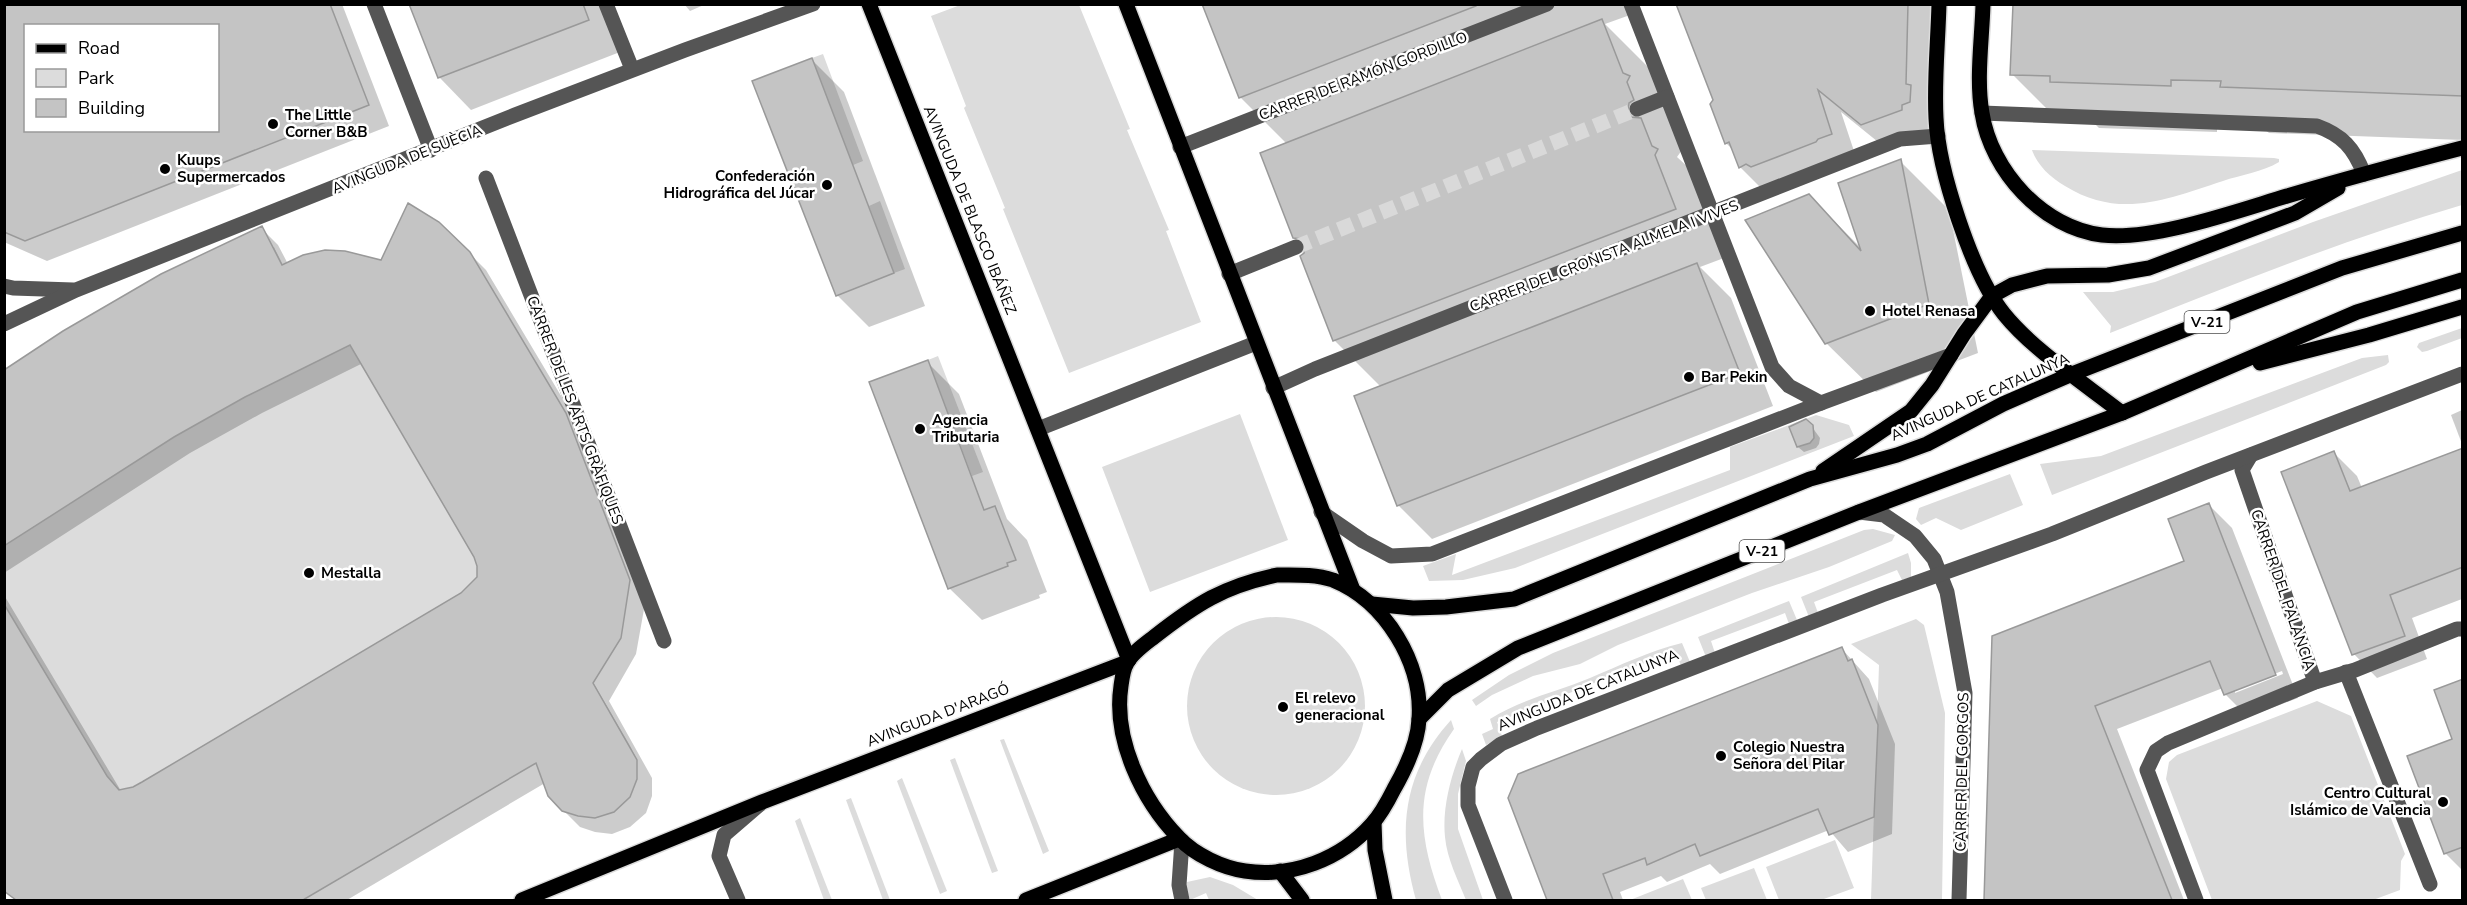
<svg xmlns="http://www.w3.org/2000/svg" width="2467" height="905" viewBox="0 0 2467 905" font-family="'Nunito Sans',sans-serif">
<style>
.green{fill:#dcdcdc}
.shadow{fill:#0003;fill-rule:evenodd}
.building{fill:#c4c4c4;stroke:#999;stroke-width:1.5;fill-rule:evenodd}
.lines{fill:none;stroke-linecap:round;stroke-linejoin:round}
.minor-tunnel{stroke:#d9d9d9;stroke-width:15;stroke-dasharray:15 8;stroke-linecap:butt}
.major-casing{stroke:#dbdbdb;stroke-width:18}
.minor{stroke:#555;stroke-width:15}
.major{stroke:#000;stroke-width:15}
.poi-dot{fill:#000;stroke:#fff;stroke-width:2}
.labels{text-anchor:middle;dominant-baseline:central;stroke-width:5;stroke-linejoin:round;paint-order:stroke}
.shield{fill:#fff;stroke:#4c4c4c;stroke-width:1.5}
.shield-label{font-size:14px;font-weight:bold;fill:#000}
.street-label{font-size:15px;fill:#000;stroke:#fff}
.poi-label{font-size:15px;font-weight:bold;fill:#000;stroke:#fff;text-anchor:start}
</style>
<rect width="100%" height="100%" fill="#fff"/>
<g class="green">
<path d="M963,4L1079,5L1130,129L1127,130L1169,230L1166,231L1201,322L1069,373L1003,209L1005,208L964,108L966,106L931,16Z"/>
<path d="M823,54L863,161L853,165L812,58Z"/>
<path d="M2032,150L2274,158L2279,159V162C2263,172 2240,175 2223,181C2167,199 2120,220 2065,186C2051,178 2037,165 2032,150Z"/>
<path d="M2462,170V205C2343,240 2226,287 2110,333L2111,326L2083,292H2113L2155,282L2313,222Z"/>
<path d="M880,201L905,269L894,273L869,206Z"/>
<path d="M401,217L426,232L583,665L629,744L637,760L614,812C594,818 582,817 562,811L542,759L303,900H39L12,878L5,868V391L194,284L274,247L283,265C319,247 343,246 380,262Z"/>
<path d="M2462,328V338L2427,351L2422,352L2417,347L2419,343Z"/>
<path d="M2388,355L2389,362L2386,365L2052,495L2040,464L2101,456L2362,358Z"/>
<path d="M938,356L983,472L972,476L928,360Z"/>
<path d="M1240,414L1288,540L1150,592L1102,467Z"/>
<path d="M1816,415L1849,425L1854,436L1515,568L1463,580L1429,581L1423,566L1456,554L1452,575L1730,470V447Z"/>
<path d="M2010,474L2023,505L1961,530L1936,518L1921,525L1916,519L1919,508Z"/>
<path d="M1873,529L1895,535L1892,541L1829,567L1752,593L1618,645L1580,664L1533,676L1492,695L1476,706L1472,700L1509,675L1553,653L1864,530Z"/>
<path d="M1908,553L1911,563V577L1902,580L1897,570L1814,602L1818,613L1809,617L1801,597Z"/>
<path d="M1789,601L1797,620L1789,624L1785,613L1711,641L1715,653L1706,657L1698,637Z"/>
<circle cx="1276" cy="706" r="89"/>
<path d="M1916,619L1924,625L1945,713L1942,900H1871L1879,665L1851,644Z"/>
<path d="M1682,643L1690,662L1681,666L1676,652L1667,654L1497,722L1502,736L1486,745L1482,734L1493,729L1490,719C1522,699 1556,692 1590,678C1621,665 1649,651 1682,643Z"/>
<path d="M2317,701L2351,716L2405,854L2401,861L2400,890L2373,900H2212L2166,779L2169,762L2177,755Z"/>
<path d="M1451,720L1454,729C1412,788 1418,836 1442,900H1416C1397,832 1402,774 1451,720Z"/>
<path d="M1004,739L1049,851L1043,854L1000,740Z"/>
<path d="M1462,749L1466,761L1458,794V829L1483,900H1466C1458,880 1447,859 1445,837C1442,808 1451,775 1462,749Z"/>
<path d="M955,758L998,871L992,873L950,760Z"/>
<path d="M902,778L947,891L940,894L897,781Z"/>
<path d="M851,798L890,900H883L846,800Z"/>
<path d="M800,818L832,900H824L795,821Z"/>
<path d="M1835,840L1854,888L1821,900H1779L1766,867Z"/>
<path d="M1754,868L1767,900H1706L1701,888Z"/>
<path d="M1210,877L1233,885L1258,900H1209L1206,893L1190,900L1185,887L1187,882Z"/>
<path d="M1683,879L1692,900H1630Z"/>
</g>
<g class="shadow">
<path d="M4,4H342L389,126L47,261L4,242ZM26,26H218V130H26Z"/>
<path d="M411,4H601L620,52L471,110L439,77Z"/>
<path d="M684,4H706L690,11Z"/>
<path d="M1204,4H1626L1630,15L1605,24L1651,70L1682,150L1677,157L1690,169L1724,258L1700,267L1731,298L1773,406L1432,539L1398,505L1381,387L1334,340L1306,249L1294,237L1287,144L1240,97Z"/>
<path d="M1678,4H1933L1935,127L1888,150L1841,112L1857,160L1766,193L1740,167L1733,150L1726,143L1714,100Z"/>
<path d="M2462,4V140L2269,133L2262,127L2217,126V132L2099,128L2093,122L2059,121L2012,74Z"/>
<path d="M812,60L844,92L925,306L869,327L837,295Z"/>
<path d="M1900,161L1949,210L1978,353L1876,392L1826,343L1809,196L1861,248Z"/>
<path d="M261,228L278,245L288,264L382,261L469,253L486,270L582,431L646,598L636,654L609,701L652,778V796L646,813L630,827L612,834L595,832L580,827L563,810L545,783L347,900H16L4,889V595L121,791L134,788L462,594L479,577L476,557L361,364L262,413L190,453L4,573V373Z"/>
<path d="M927,362L959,394L1007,519L1027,540L1047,592L1039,595L1040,598L982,620L949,588Z"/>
<path d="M2462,410V444L2451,415Z"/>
<path d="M1812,427L1820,438L1819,444L1816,448L1804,452L1798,447Z"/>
<path d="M2462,450V599L2412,618L2427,659L2377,678L2354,654L2334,453L2357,476L2362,488Z"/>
<path d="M2209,505L2232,528L2298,698L2248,717L2225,694L2223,688L2117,729L2184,900H1986L1994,637L2186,562ZM2282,671L2283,674L2235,693V689Z"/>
<path d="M1842,649L1869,679L1895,744L1892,834L1848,852L1829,830L1720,874L1710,864L1667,882L1661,876L1620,892L1623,900H1548L1510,798Z"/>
<path d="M2462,681V870L2445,853Z"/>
</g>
<g class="building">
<path d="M4,4H330L369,105L25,241L4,232ZM26,26H218V130H26Z"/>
<path d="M409,4H583L589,20L438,78Z"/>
<path d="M1202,4H1476V6L1239,98Z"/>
<path d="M1676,4H1908L1906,84L1911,85L1910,102L1902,105V110L1861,125L1818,90L1832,134L1818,139L1816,142L1751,167L1746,164L1739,168L1729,142L1725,144L1710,104L1713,100Z"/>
<path d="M2013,4H2463V96L2220,87L2221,81L2171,80V86L2050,82V76L2010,75Z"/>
<path d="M1602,19L1623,73L1630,76L1627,82L1634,100L1629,103L1628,112L1631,117L1641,118L1652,146L1658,149L1655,155L1676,209L1333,341L1300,256L1304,253L1305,244L1302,239L1293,238L1260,153Z"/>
<path d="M812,58L894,273L836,296L752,81Z"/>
<path d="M1901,159L1929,304L1825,344L1745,220L1809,194L1861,251L1838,183Z"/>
<path d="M408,203L439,222L470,252L566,413L630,580L621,638L593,683L637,760V779L630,797L614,812L595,818L578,816L562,811L548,796L536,763L303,900H16L4,891V604L107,776L119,790L133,787L142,782L461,593L477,577V566L474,557L350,345L245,397L174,437L4,546V370L63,331L161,274L262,226L282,265L303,255L325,250L345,251L381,260Z"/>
<path d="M1697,263L1740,373L1397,506L1354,396Z"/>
<path d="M928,360L984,510L995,506L1016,560L1007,563L1008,566L948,589L869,382Z"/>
<path d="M1806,419L1813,425L1814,438L1810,443L1797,447L1789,427Z"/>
<path d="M2463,448V567L2390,595L2405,636L2352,655L2281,472L2334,451L2350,491Z"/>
<path d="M2209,503L2276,675L2224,695L2210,661L2095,706L2172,900H1984L1992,636L2184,561L2168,519Z"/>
<path d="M1842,647L1848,661L1852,659L1878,725L1874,817L1829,835L1818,809L1700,856L1695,844L1647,865L1645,858L1603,874L1613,900H1547L1508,798L1518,774Z"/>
<path d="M2463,679V847L2444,854L2407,756L2452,739L2434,690Z"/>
</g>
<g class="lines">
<path class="minor-tunnel" d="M1296,247L1637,109"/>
<g class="major-casing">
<g id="major">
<path d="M869,4L1129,660"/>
<path d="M1126,4L1353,590"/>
<path d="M1939,4C1938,42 1934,81 1936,118C1938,169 1972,274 2004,314C2033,350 2085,384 2122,413"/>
<path d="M1983,4C1982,40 1976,79 1982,113C1991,171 2043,228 2102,235C2153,241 2237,211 2287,196C2345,179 2404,163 2462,148"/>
<path d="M2260,363L2369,335L2462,307"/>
<path d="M1823,471L1911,411L1932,385L1964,334L1992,296L2012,285L2047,276L2108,275L2149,268L2295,213L2338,188"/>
<path d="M1277,575C1296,575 1315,574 1333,580C1385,601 1423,663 1419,719C1418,743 1406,768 1394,789C1388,801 1381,814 1372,824C1341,859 1292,878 1245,871C1223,868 1195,855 1179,838C1142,800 1113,739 1121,686C1122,679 1123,669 1127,663C1132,653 1145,644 1154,637C1196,604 1224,586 1277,575Z"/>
<path d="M1372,604L1413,608L1446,607L1514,599L1810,479L1897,455L1927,444L2003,404L2072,374L2342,268L2462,233"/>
<path d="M1419,719L1448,690L1518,648L1859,512L2122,413L2357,312L2462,280"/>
<path d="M1374,822L1375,850L1385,900"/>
<path d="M1280,871L1302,900"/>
<path d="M522,900L762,802L1127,662"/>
<path d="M1026,900L1179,839"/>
</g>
</g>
<g class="minor">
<path d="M374,4L431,150"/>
<path d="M606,4L632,69"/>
<path d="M1631,4L1772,367L1789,386L1821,403"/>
<path d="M1637,109L1667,97"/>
<path d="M1982,113L2317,126C2342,135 2354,148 2364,174"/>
<path d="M1180,147L1547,4"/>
<path d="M486,178L664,641"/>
<path d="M1229,274L1296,247"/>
<path d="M4,286L13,288L73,290"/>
<path d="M4,324L76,290L515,115L685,50L813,4"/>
<path d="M1273,388L1315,369L1900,139L1938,136"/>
<path d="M1038,429L1256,343"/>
<path d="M2251,455L2242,470L2315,682"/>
<path d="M1321,512L1363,541L1391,556L1432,554L1821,403L1951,355"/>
<path d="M1859,512L1884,515L1915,536L1934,559L1947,592L1965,693L1959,900"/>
<path d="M2346,672L2430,884"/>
<path d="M738,900L719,856L724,835L760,804"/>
<path d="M1182,900L1179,885L1182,841"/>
<path d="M1505,900L1468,805V786L1473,767L1481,759L1501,744L1537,728L1882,595L2052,534L2206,472L2462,374"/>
<path d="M2196,900L2147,770L2156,751L2168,743L2315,682L2355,670L2457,629H2462"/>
</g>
<use href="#major" class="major"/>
</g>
<g class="poi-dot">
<circle cx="273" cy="124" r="6"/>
<circle cx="165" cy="169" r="6"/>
<circle cx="827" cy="185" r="6"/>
<circle cx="1870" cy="311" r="6"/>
<circle cx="1689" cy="377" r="6"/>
<circle cx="920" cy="429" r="6"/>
<circle cx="309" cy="573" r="6"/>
<circle cx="1283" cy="707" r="6"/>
<circle cx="1721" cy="756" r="6"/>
<circle cx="2443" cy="802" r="6"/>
</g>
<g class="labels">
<g class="shield">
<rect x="2184.5" y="311" width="45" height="22" rx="4.5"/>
<rect x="1739.5" y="540" width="45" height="22" rx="4.5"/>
</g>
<g class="shield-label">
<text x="2207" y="322">V-21</text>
<text x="1762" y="551">V-21</text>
</g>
<g class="street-label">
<text transform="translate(1363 76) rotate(-21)">CARRER DE RAMÓN GORDILLO</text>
<text transform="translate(407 159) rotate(-22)">AVINGUDA DE SUÈCIA</text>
<text transform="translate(970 210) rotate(68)">AVINGUDA DE BLASCO IBÁÑEZ</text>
<text transform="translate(1604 256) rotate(-21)">CARRER DEL CRONISTA ALMELA I VIVES</text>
<text transform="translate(1980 397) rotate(-24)">AVINGUDA DE CATALUNYA</text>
<text transform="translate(575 410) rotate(69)">CARRER DE LES ARTS GRÀFIQUES</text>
<text transform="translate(2283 590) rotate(71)">CARRER DEL PALÀNCIA</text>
<text transform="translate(1588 690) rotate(-22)">AVINGUDA DE CATALUNYA</text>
<text transform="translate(938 715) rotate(-21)">AVINGUDA D'ARAGÓ</text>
<text transform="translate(1962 772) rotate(-89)">CARRER DEL GORGOS</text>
</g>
<g class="poi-label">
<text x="285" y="115">The Little<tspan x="285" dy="17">Corner B&amp;B</tspan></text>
<text x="177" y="160">Kuups<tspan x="177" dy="17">Supermercados</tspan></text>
<text x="815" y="176" text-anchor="end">Confederación<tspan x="815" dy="17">Hidrográfica del Júcar</tspan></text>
<text x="1882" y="311">Hotel Renasa</text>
<text x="1701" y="377">Bar Pekin</text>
<text x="932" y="420">Agencia<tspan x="932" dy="17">Tributaria</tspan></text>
<text x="321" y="573">Mestalla</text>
<text x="1295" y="698">El relevo<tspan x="1295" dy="17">generacional</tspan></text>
<text x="1733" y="747">Colegio Nuestra<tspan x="1733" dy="17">Señora del Pilar</tspan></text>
<text x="2431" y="793" text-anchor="end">Centro Cultural<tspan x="2431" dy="17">Islámico de Valencia</tspan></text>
</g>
</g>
<rect width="2467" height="905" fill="none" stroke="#000000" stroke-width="12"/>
<rect x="24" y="24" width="195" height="108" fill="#ffffff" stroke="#999999" stroke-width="1.5"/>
<rect x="36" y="44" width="30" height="9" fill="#000000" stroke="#999999" stroke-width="1.5"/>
<text x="78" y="54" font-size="18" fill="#000000">Road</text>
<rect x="36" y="69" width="30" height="18" fill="#dcdcdc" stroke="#999999" stroke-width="1.5"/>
<text x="78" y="84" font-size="18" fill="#000000">Park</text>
<rect x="36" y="99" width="30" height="18" fill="#c4c4c4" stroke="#999999" stroke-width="1.5"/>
<text x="78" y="114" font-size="18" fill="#000000">Building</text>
</svg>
